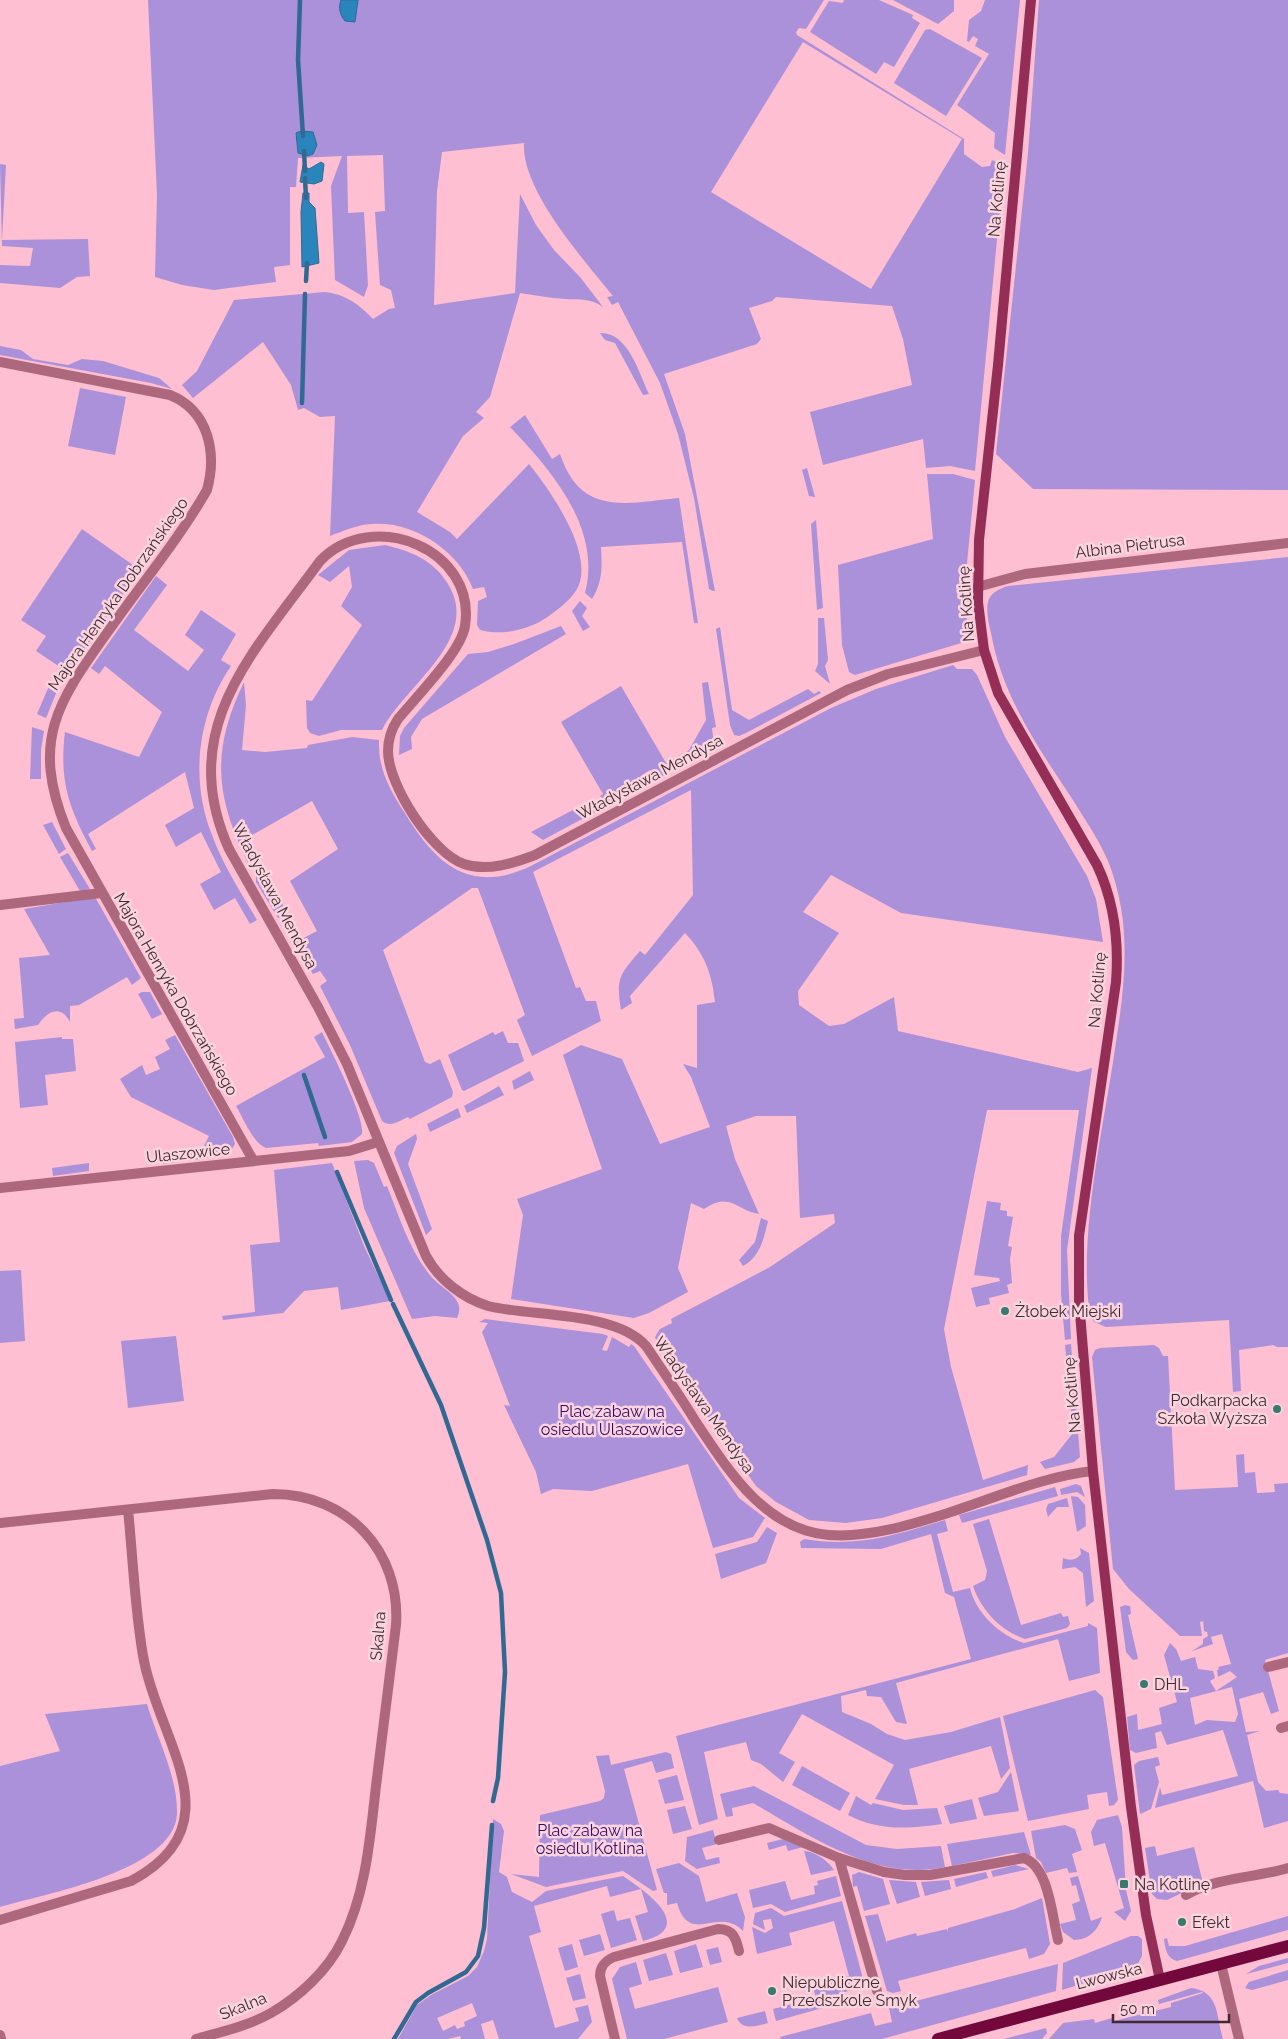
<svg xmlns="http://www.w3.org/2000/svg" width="1288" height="2039" viewBox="0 0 1288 2039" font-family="Raleway,sans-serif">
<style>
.green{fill:#ab91d9;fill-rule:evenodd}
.water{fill:#2a85bc;stroke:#316992}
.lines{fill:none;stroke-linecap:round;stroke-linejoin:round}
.stream{stroke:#316992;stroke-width:4.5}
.street{stroke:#ae687e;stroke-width:10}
.secondary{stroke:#942e56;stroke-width:10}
.primary{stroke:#73083c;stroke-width:12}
.poi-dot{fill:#377b6f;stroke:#fad4de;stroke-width:2}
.labels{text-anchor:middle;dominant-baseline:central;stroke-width:5;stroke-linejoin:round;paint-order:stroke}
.street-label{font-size:16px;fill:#412931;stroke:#fad4de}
.poi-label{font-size:16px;fill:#412931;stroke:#fad4de;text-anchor:start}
.park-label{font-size:16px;fill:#380965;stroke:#fad4de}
</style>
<rect width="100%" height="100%" fill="#fdbfd1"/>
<g class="green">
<path d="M148,0H824L806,29L799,28L796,32L797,35L964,139V154L982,167L990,166L992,160L1004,166L975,471L950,466L926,468L923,439L823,465L810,412L912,385L903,339L892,306L776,297L772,301L749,308L761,339L757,344L664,374L685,434L715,591H713L709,589L694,498L678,434L660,383L618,302L612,305L607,297L613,296C584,260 521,190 524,143L442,152L437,191L434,305L515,293L520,194L536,225L554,250L580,277L603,307C590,298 580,300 565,299C550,298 535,295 520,293L490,397L476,412L484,418L463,436L417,512L450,532L457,539L529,464C550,490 596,555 577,589C570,601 557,610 546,618C528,630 501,636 480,630L477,625L478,601L487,597L484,587L473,589C459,551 413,520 371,524C357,525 343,531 330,536L335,416L320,417L304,408L298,410L291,385L263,342L193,398L182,385L197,371L234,300L325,292C345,294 360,305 373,319L389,309L395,308L391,290L380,285L375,212L385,211L383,155L347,156L348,213L364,212L368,285L364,297L335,280L331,186L342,156L298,158L296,187H290V265L274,267L276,282L214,290L182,285L155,277L157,195ZM803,42L962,139L871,289L711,192Z"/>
<path d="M844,0H879L913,15L912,18L920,23L894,67L884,62L876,74L810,32L829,1L843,3Z"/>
<path d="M893,0H954V11L938,24Z"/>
<path d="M985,0H1020L1005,155L994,148L995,133L957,105L989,54L975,46L978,39L973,36L969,42L967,41L969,20L981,11Z"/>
<path d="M1039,0H1288V490L1033,489L996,454L1028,153Z"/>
<path d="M930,29L982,58L946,116L894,83L925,30Z"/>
<path d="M0,164L6,165L2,240L88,239L90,276L77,277L60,288L0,283V265L30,266L33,248L2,246Z"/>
<path d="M600,333C628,332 639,373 649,394L643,395L615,343L605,340Z"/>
<path d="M0,346L21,350L33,359L68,365L82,359L103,361L159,378L172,389L151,383L0,355Z"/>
<path d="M80,388L126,397L115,455L68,446Z"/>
<path d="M525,415L552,459L560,454C581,517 626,503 679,498L698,623H694L682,542L601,547C602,567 603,581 592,599L585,593C602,528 551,470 510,427Z"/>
<path d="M807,468L815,497L809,496L802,470Z"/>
<path d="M927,474H953L975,480L965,584L968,641L855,675L849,672L842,645L838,565L933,539Z"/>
<path d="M816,520L823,608L817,610L811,524Z"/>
<path d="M82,529L140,570L62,681L55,676L60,667L36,651L46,636L21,620Z"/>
<path d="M385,545C410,551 434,560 448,584C482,639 405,685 382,730H341L319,736L310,733L307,728L306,700L312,701L362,625L341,606L352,587L349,566L330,582L318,575L349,550Z"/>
<path d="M1288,557V1347H1277L1273,1345L1239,1350L1241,1391L1233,1392L1229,1320L1106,1327L1094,1322L1090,1316C1078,1234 1103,1131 1115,1049C1125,984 1133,924 1108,861C1098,838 1084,818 1071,797C1037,746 1002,695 991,633C989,624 985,608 989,599C992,592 1001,588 1008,586Z"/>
<path d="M156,576L167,585L134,630L188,671L204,650L185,635L201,610L236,634L221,660L231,666C197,716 190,780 212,835C223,865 241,893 257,920L250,924L235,898L214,910L200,884L221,872L201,832L176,847L165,825L194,808L185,772L88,834L96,849L92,851C69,808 59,782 65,732L139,757L162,712L105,666L99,674L91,668Z"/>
<path d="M580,601L587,608L582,616L590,627L583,631L572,611Z"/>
<path d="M818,618H824L828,660L825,666L830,684L815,671L818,664Z"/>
<path d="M561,626L566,634L422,719L411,737L412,749L399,755L400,736L404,728L468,654L488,652L514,644Z"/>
<path d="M720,627L732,710L749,720L808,689L814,694L819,691L821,693L746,733L739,736L734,735L730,725L716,629Z"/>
<path d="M953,665L957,669H972L977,675L1005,737L1087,876L1096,899L1103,942L901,913L831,875L803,912L839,933L798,991L799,1005L829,1026L844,1024L894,997L898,1031L1078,1072L1092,1068L1067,1250L1071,1339L1065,1340L1061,1294V1236L1079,1110H987L944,1329L951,1367L983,1480L1028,1465L1027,1475L882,1518L846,1523L809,1520L776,1502L756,1486L658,1346L655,1337L660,1329L672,1323L671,1319L770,1267L835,1223L834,1214L800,1218L796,1116H756L726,1126L735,1159L759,1214C736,1210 730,1191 704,1209L691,1203L678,1268L688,1292L649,1313L634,1318L511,1299L523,1215L517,1199L602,1169L563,1055L581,1045L622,1059L660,1144L710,1127L691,1077L683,1064L697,1068V1005L715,1002C712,974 705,954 685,933L630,996L632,1003L621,1010C616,979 619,975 640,951L645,955L693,895L691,790L533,872L576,988L580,987L586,1001H596L601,1021L532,1056L517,1020L525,1015L478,888H472L383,950L425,1062L430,1064L440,1059L453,1092L452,1097L410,1119L408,1117C399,1121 390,1128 382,1121L350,1045L320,986L327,981L320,971L313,974L287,929L294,926L302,939L317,931L290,881L338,849L312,801L245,839L256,859L248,863C215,795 211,751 244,682L246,705L242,750L265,752L307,748L308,745L352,737L379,740C378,770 390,790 406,815C436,864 469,894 529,867L831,708L876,689Z"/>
<path d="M708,682L716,727L712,728L714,745L712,750L658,779L650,770L642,775L646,785L607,805L600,796L603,794L561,722L621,686L666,763L689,750L706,720L702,683Z"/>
<path d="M49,686L57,691L46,718L37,714Z"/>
<path d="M32,727L44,731L41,750V779H30Z"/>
<path d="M592,800L595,812L543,840L531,832Z"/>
<path d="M52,822L66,849L59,854L43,825Z"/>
<path d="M68,853L90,889L80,891L60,857Z"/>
<path d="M262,869L288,914L278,918L256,882V873Z"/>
<path d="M95,897L141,978L132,985L127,977L79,1005L70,1006V1022C61,1004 47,1011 38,1025L15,1029L14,1019L24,1018L19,958L50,955L24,909Z"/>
<path d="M142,992H150L162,1014L152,1019L138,994Z"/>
<path d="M503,1031L508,1043H518L524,1061L464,1091L462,1090L448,1055L493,1032L495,1035Z"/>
<path d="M322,1032C331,1051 365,1117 362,1134L352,1142L319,1146L318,1143L266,1148C252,1142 244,1119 236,1106L325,1057L314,1037Z"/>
<path d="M175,1035L233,1137L235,1144L228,1155L163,1164L162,1153L203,1148L209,1136L131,1097L120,1079L142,1065L146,1075L160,1069L155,1057L170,1049L165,1040Z"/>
<path d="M62,1037V1039H73L76,1071L45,1075L48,1105L20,1108L15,1042Z"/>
<path d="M530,1071L534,1080L514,1090L512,1081Z"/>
<path d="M499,1086L504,1095L467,1113L464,1106Z"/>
<path d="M458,1108L461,1117L430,1132L427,1124Z"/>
<path d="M416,1134L417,1139L408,1164L432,1229L426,1235L394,1153L397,1146Z"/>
<path d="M368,1160L374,1163L384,1187L387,1186C399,1216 409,1249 429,1274C441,1290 467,1297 457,1318L435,1316L412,1319L364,1208L354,1161Z"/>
<path d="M89,1163V1171L53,1176L52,1168Z"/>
<path d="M332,1163L364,1246L390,1301L341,1310L338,1287L304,1291L283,1313L223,1320L222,1316L255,1312L250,1245L280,1242L274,1170Z"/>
<path d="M987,1201L1001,1203L1000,1210L1007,1211V1216L1013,1217L1008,1246L1012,1247L1010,1259L1012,1283L1007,1285L1009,1293L989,1298L990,1304L976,1307L971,1288L1000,1281L999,1278L974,1275Z"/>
<path d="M761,1218L768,1221C764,1238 760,1257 743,1266L739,1260L755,1242Z"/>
<path d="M21,1270L25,1341L0,1343V1271Z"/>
<path d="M485,1319L603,1334L608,1336L602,1350L607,1351L612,1337L629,1347L631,1344L634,1346L739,1498L765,1518L753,1537L713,1548L688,1464L592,1491L553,1489L541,1494L536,1472L504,1405L510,1406L482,1332L488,1323L479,1322Z"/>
<path d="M176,1336L184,1401L128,1408L121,1341Z"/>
<path d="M1071,1344L1080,1457L1074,1462L1045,1469L1040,1462L1054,1457L1073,1433L1065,1345Z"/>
<path d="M1154,1345L1159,1348L1163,1356H1168L1175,1490L1238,1487L1236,1455L1244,1454L1245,1473L1255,1472L1257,1493L1275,1492L1274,1484L1288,1483V1653L1265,1660L1279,1711L1271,1714L1263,1692L1239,1699L1246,1732L1260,1731L1247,1735L1258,1782L1266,1791L1278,1790L1280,1793L1288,1794V1821L1264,1828L1253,1781L1155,1808L1160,1787L1162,1795L1238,1776L1223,1730L1167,1745L1161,1731L1155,1733L1157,1748L1136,1753L1130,1750L1127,1717L1137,1714L1138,1730L1162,1724L1159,1708L1177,1702L1164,1655L1170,1643L1176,1649L1181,1661L1195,1657L1198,1669L1213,1671L1215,1678L1210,1681L1216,1691L1237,1677L1230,1671L1218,1677L1217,1670L1219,1669L1218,1667L1231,1664L1222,1634L1211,1637L1213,1644L1192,1651L1203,1644V1639L1208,1636L1207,1632L1204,1631L1203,1621L1200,1622L1202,1636H1180L1129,1589L1113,1569L1092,1357L1095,1350L1100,1348ZM1232,1687L1238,1714L1235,1722L1207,1720L1195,1725L1190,1698Z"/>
<path d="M1076,1484L1081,1486L1085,1497L1077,1492L1061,1495L1060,1489Z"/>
<path d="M1055,1487L1058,1496L962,1523L959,1515Z"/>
<path d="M1071,1496L1078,1497L1085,1505L1086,1526L1077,1532Z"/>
<path d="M1067,1498L1069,1507H1057L1048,1517L1046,1509L1048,1504Z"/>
<path d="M989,1519L1021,1625L1061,1613L1063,1617L1068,1616L1070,1624L1067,1628L1025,1639C1001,1631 981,1610 973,1586L985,1580L987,1571L973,1524Z"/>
<path d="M945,1520L948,1531L937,1534L953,1592L970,1588C976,1613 999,1635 1024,1643L1088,1626V1623L1097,1628L1100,1673L1069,1681L1058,1639L896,1683L907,1724L896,1722L881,1697L867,1696L866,1690L841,1696L842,1712L871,1724L887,1734L905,1740L951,1732L1000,1717L1010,1768L1001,1779L991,1746L909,1769L918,1805H904L875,1799L894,1765L802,1714L779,1753L795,1762L783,1782L761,1764L751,1760L746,1742L704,1752L718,1819L699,1825L676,1736L971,1659L954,1597L945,1593L931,1534L881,1549L801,1548L800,1542L804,1539C857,1548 895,1535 945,1520Z"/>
<path d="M767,1527L777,1533L766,1563L721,1579L715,1554L757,1542Z"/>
<path d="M1080,1548L1089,1553L1094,1601L1086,1607L1083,1573L1075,1567L1062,1569L1063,1558C1070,1561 1077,1560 1081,1554Z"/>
<path d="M1125,1605L1130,1606L1131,1614L1128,1615L1138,1659L1133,1660L1126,1652L1120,1607Z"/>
<path d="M1095,1690L1103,1697L1118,1800L1114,1805L1109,1806L1107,1792L1087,1795L1089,1809L1028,1821L1003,1716Z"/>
<path d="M147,1704C157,1738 178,1777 177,1814C174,1871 44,1894 0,1907V1766L60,1751L45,1714Z"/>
<path d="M666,1752L671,1754L674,1768L656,1773L652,1761L624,1769L657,1890L653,1891L623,1871L546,1887L511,1874L539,1877L540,1815L600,1801L604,1798L605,1791L596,1756L609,1755L611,1765Z"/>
<path d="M1158,1757L1160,1765L1155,1767L1159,1782L1151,1809L1140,1814L1134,1765L1139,1761Z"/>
<path d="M802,1766L850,1793L840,1811L792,1785Z"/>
<path d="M1011,1772L1019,1811L984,1816L978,1798L998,1792Z"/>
<path d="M677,1775L684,1800L665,1804L658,1780Z"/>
<path d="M754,1786L866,1845L897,1849L941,1846L945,1867C875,1882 811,1836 753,1803L732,1808L733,1816L726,1817L720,1794Z"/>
<path d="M856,1796L871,1805L873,1803L903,1810L937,1808L942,1824C908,1829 879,1831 848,1815Z"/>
<path d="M972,1799L977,1819L950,1824L944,1806Z"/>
<path d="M685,1806L692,1829L673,1834L667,1810Z"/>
<path d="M1118,1815L1122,1827L1126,1890L1131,1911L1125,1921L1114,1912L1124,1908L1105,1843L1094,1846L1091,1832L1097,1820Z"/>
<path d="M493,1819L501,1824L504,1831L499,1872L507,1877L512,1892L532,1902L546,1891L623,1876C644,1890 698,1927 643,1941L635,1916L648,1912L641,1889L610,1897L607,1886L534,1906L541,1932L529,1936L555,2028L579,2021L575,2008L588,2005L592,2022L578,2039H499L493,2020L481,2024L485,2039H461L460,2036L448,2039H398L417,2005L431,1995L468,1976L477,1967L484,1951L487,1939ZM472,2003L477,2016L464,2022L465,2026L457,2029L455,2025L443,2031L437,2018Z"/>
<path d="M1065,1825L1075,1829L1082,1850L1072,1854L1077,1872L1069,1873L1067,1868L1046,1873L1041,1862L1036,1858L1031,1831Z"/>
<path d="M713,1830L717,1844L702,1848L706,1860L719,1857L720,1863L697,1869L685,1861L687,1837Z"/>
<path d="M1024,1832L1031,1855L1013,1853L952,1866L947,1844Z"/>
<path d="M783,1839L807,1846L788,1851L786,1845L769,1850L767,1843Z"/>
<path d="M1155,1846L1157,1856L1194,1847L1203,1883L1167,1900L1157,1899L1152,1894L1145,1848Z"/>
<path d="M804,1851C815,1851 828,1861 834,1870L811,1875Z"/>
<path d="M679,1863L699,1876L706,1902L737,1893L745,1917L743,1931C718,1905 690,1947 677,1903L667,1905V1893H664L656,1869Z"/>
<path d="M1015,1865L1029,1869L993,1877L991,1871Z"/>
<path d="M859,1872L883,1879L890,1904L864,1911L857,1886L853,1887L852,1875Z"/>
<path d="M986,1872L988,1878L956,1887L954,1879Z"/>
<path d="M836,1876L841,1896L785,1912L771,1904L753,1908L749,1890L785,1881L791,1900L815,1894L814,1886L818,1885L817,1881Z"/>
<path d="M1078,1876L1091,1921L1102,1917C1098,1931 1088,1940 1074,1940L1063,1932L1060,1924L1076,1920L1072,1904L1080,1901L1076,1885L1072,1886L1070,1878Z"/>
<path d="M889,1880L916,1882L920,1897L897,1904Z"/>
<path d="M949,1880L951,1889L925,1896L921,1882Z"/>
<path d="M1042,1898L1050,1944L1044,1954L1029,1959L1026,1948L898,1981L901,1991L893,1993L887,1991L865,1916L878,1914L887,1944V1941L916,1933L917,1936L947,1929L948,1932V1928L1015,1909Z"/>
<path d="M842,1901L865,1986L835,1995L837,2004L776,2021L773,2009L816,1998L813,1986L849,1976L834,1921L789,1933L792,1945L757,1954L752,1927L765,1933L773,1928L771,1919L763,1920L765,1930L753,1924L755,1913L771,1908L784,1916Z"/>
<path d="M614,1910L617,1921L630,1918L637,1940L611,1948L601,1914Z"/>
<path d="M1288,1916V1930L1177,1961C1167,1959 1165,1948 1164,1939L1167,1938L1169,1946H1185Z"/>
<path d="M600,1934L605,1950L584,1956L579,1940Z"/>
<path d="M1131,1936H1138L1142,1939V1956L1136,1967L1062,1990L1063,1963Z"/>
<path d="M572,1944L578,1967L565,1971L558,1948Z"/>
<path d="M696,1944L703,1967L680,1973L674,1951Z"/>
<path d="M718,1947L722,1962L710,1965L706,1950Z"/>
<path d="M666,1953L673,1975L649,1981L643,1960Z"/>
<path d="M1288,1958V1963L1246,1974L1259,1966Z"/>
<path d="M636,1962L642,1984L629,1988L635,2009L718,1987L728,2022L664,2039H627L612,1979L620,1967Z"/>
<path d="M1058,1964L1056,1991L882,2039H781L780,2037L871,2013L875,2026L892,2022L889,2008Z"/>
<path d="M1288,1970V1980L1252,1990L1245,1988L1249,1982Z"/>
<path d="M580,1974L586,1998L573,2001L566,1978Z"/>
<path d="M1191,1988C1220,1991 1216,2017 1223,2039H1049L1063,2023L1094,2019L1095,2023L1112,2018L1114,2021L1171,2007V2003L1203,1993L1202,1992L1159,2004L1158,2000Z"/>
<path d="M765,2011L768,2023C757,2026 742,2031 737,2018Z"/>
<path d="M1046,2028L1047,2033L1042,2039H1004Z"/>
</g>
<g class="water">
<path d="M341,0H358L355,22L345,21C340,15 338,8 341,0Z"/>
<path d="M301,131L313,132L317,145L313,154L308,156L298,153L296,133Z"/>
<path d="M321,162L324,164L322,181L314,184L300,182L303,165L309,169Z"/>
<path d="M303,193H309V202L315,208L319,263L302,267L301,212Z"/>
</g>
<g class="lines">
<g class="stream">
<path d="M300,0L298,60L303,136"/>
<path d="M304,151L305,171"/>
<path d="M305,178L306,198"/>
<path d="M306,281L307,263"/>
<path d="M302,403L305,294"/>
<path d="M304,1075L325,1137"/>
<path d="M337,1172L391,1300"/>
<path d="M393,1304L441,1405L487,1540L501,1593L505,1672L498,1778L493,1801"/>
<path d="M394,2039L416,2002L428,1993L466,1972L478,1956L484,1928L492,1825"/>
</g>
<g class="street">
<path d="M0,362L170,395C209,411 217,453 207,490C179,539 139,587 107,633C57,703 31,741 66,828L253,1160"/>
<path d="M977,587L1025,574L1288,543"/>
<path d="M984,650L888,674L847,690L535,855C514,863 487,872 464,864C432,853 388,785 388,751C388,739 392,728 398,719C416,697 461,652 465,626C477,549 372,507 320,561C254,652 175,728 229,849L318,1007L347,1064L426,1256C439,1280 463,1298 488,1306C532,1317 616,1311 646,1346C663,1371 680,1396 696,1422C728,1470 765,1530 829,1535C870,1538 913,1524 951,1512C997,1497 1045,1476 1093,1471"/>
<path d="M0,905L101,893"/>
<path d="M0,1188L349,1151L378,1142"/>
<path d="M0,1523L273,1494C347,1494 401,1551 396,1625C389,1679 383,1733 376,1786C370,1838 366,1894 342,1941C328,1970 299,1997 271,2013C248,2026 221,2032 196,2039"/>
<path d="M1268,1667L1288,1662"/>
<path d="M1281,1728L1288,1726"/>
<path d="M719,1840L769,1828L839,1858L884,1872L905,1875H930L1024,1858C1049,1867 1052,1916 1058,1940"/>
<path d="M839,1858L877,1991"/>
<path d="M1186,1895C1217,1877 1255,1878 1288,1868"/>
<path d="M0,1920L131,1881C236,1825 160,1743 144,1661C135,1614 133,1558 128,1510"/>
<path d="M1221,1964L1239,2039"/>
<path d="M0,2035L1,2039"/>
<path d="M615,2039L600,1976C600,1966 605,1961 614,1957L718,1929C733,1929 736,1938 739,1951"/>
</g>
<path class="secondary" d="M1031,0L998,365L979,540L978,602L984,650L998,693L1097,865C1114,901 1119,942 1116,982L1079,1236V1301L1093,1471L1131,1807L1146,1915L1160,1980"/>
<path class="primary" d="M938,2039L1288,1946"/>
</g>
<g class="poi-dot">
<circle cx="1005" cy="1311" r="5"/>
<circle cx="1277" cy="1409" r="5"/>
<circle cx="1144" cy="1684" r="5"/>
<rect x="1119" y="1879" width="10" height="10" rx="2.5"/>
<circle cx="1182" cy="1922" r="5"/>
<circle cx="772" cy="1991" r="5"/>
</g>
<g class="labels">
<g class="street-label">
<text transform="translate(997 199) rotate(-85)">Na Kotlinę</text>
<text transform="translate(1130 546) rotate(-7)">Albina Pietrusa</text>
<text transform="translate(118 594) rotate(-55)">Majora Henryka Dobrzańskiego</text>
<text transform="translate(966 604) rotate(-94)">Na Kotlinę</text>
<text transform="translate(650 777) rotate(-28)">Władysława Mendysa</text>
<text transform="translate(275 896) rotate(62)">Władysława Mendysa</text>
<text transform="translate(1097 990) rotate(-85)">Na Kotlinę</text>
<text transform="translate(176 994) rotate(60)">Majora Henryka Dobrzańskiego</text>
<text transform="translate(188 1153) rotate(-6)">Ulaszowice</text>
<text transform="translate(1072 1395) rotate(-95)">Na Kotlinę</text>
<text transform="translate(704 1405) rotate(55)">Władysława Mendysa</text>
<text transform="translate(378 1636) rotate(-85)">Skalna</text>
<text transform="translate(1109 1976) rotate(-14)">Lwowska</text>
<text transform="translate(243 2006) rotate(-22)">Skalna</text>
</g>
<g class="poi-label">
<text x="1015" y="1311">Żłobek Miejski</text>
<text x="1267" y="1400" text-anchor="end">Podkarpacka<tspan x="1267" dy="18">Szkoła Wyższa</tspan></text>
<text x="1154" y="1684">DHL</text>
<text x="1134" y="1884">Na Kotlinę</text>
<text x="1192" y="1922">Efekt</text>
<text x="782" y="1982">Niepubliczne<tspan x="782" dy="18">Przedszkole Smyk</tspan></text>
</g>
<g class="park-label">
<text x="612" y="1411">Plac zabaw na<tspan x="612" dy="18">osiedlu Ulaszowice</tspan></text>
<text x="590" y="1830">Plac zabaw na<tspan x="590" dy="18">osiedlu Kotlina</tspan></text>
</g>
</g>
<path d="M1113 2014v8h116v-8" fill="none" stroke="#412931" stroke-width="2.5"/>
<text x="1120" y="2014" font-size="15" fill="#412931" stroke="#fad4de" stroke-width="4" paint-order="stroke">50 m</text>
</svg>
